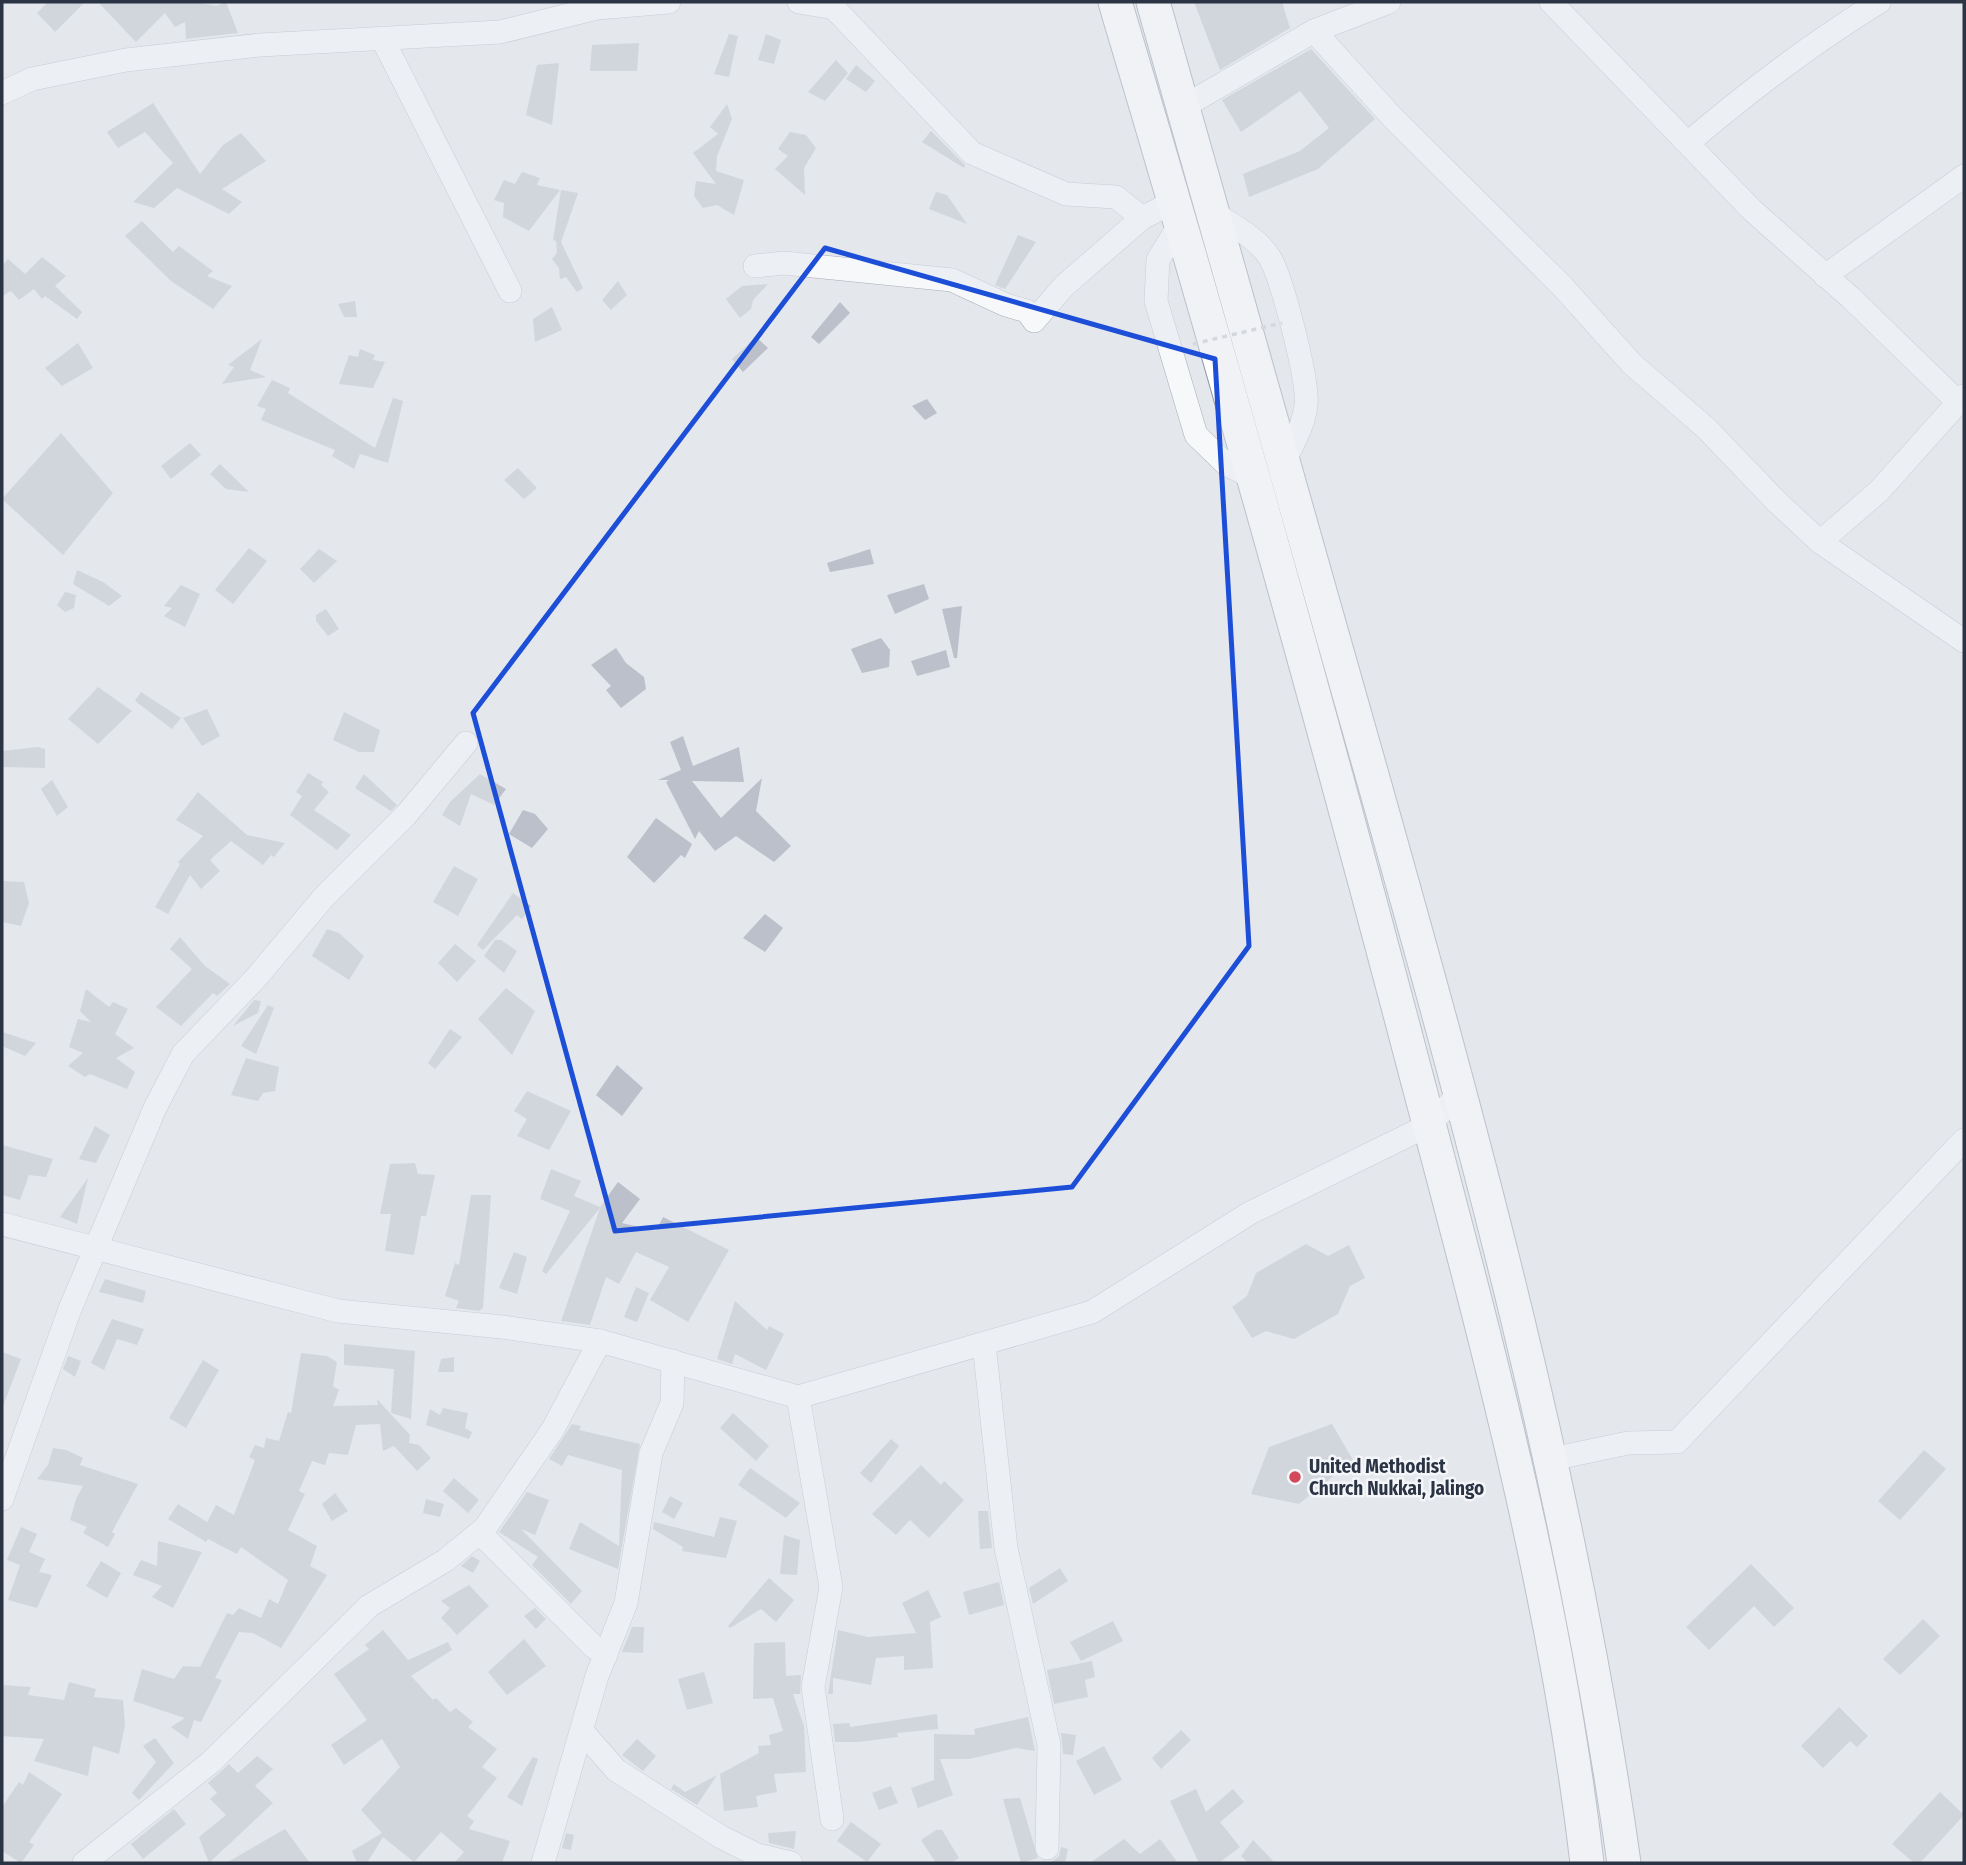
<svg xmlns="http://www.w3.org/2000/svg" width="1966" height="1865" viewBox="0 0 1966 1865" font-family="'Fira Sans Condensed',sans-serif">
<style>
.building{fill:#bbc0ca}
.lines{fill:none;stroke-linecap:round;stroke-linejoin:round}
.minor-casing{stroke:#a9aeb7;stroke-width:24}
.highway-casing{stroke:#8b94a3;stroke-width:35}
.minor{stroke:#f7f8fa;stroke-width:23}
.highway{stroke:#fff;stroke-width:33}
.path-bridge{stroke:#c2c5cb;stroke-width:3.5;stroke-dasharray:5 5;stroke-linecap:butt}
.marked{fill:none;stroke:#1d4ed8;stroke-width:5;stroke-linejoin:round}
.poi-dot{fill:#d1495b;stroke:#f4f6f9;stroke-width:2.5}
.labels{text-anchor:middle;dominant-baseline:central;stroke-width:5;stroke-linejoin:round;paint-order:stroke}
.poi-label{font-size:19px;font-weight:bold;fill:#2b3445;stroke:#f4f6f9;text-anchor:start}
</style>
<rect width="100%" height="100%" fill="#e4e7ec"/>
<g class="building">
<path d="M48,2H85L55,32L37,13Z"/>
<path d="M98,2H196L216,6L226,2L238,33L186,39L185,22L175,27L165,13L136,42Z"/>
<path d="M1194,2H1282L1290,28L1220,70Z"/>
<path d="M729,34L738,36L729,77L714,74Z"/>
<path d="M766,34L781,40L774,64L758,60Z"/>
<path d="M639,43L637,71H590L592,45Z"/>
<path d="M1311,49L1375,119L1318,169L1249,197L1243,174L1300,151L1329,128L1300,91L1241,132L1222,100Z"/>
<path d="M836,60L848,73L825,101L808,92Z"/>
<path d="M559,63L552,125L526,115L537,65Z"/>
<path d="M856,65L875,81L866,92L846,79Z"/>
<path d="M153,103L200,174L223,145L241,133L266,161L222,189L242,202L229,214L177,188L154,208L133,202L173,163L145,132L118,148L107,132Z"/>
<path d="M727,104L732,119L717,156L716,171L744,180L734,215L717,205L703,208L694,196L696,181L716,184L693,153L718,134L710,127Z"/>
<path d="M931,131L965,165L964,168L922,142Z"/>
<path d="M790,132L806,135L816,148L804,168L805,195L775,169L788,156L778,149Z"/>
<path d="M522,172L540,178L537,185L560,190L529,231L503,217L504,203L494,200L504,180L515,184Z"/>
<path d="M561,190L578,193L561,242L583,288L577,292L566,277L560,279L559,268L552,259L557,253L556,241L553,240Z"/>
<path d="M936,192L947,195L967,224L929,209Z"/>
<path d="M142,221L173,252L179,246L213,271L207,276L232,286L213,309L171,281L125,236Z"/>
<path d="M1018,235L1036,242L1005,289L995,285Z"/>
<path d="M42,257L66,276L55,286L82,312L77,319L45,296L42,299L34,289L19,300L11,291L2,296V266L8,259L25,274Z"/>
<path d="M618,281L627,295L611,310L602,300Z"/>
<path d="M768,284L753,300L751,309L740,318L726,299L742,286Z"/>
<path d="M355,301L357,317H344L338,304Z"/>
<path d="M840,302L850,313L819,344L811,337Z"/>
<path d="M552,307L562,330L535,342L533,319Z"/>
<path d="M756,337L768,348L743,372L732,359Z"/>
<path d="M262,339L250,370L266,377L222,384L234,367L228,365Z"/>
<path d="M78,343L93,368L62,386L45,368Z"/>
<path d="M360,349L375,355L373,360L385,362L373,388L339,384L349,355L358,357Z"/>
<path d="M272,380L290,388L288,393L375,448L393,398L403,401L388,463L360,454L354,469L332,456L335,450L261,420L266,409L257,406Z"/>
<path d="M927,399L937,413L925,420L912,406Z"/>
<path d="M61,433L113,493L63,555L2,499Z"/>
<path d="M190,443L201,455L171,479L161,466Z"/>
<path d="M220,464L249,492L226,489L210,474Z"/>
<path d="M518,468L537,488L524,499L504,480Z"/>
<path d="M249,548L267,561L233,604L215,590Z"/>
<path d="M319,549L337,561L314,583L300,569Z"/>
<path d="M870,549L874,564L830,572L827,563Z"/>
<path d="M77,570L103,582L122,596L109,606L73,584Z"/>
<path d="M924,584L929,599L895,614L887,595Z"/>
<path d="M181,585L200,594L185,627L164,616L172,608L164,606Z"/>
<path d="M65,592L76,595L74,608L65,612L57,605Z"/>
<path d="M962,606L957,658H954L942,609Z"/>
<path d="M326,609L339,629L328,636L316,621V615Z"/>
<path d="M881,638L890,650L889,667L862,673L851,649Z"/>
<path d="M616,648L626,663L644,677L646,689L621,708L606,690L611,686L591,665Z"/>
<path d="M946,650L950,667L917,676L911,661Z"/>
<path d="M98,687L132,711L98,744L68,719Z"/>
<path d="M141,692L181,718L172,729L135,701Z"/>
<path d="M207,709L220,736L202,746L183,718Z"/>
<path d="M344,712L380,730L374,752H359L333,740Z"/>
<path d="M683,736L693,766L739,747L744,782L692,781L721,818L762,778L756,811L791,846L774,862L736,836L715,851L699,831L695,839L666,782L669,780H658L681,770L670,742Z"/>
<path d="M38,747L45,749V768L2,767V751Z"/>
<path d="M308,773L323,782L321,785L329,792L314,810L351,835L337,850L290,815L302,796L296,792Z"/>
<path d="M364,774L397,805L391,811L355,788Z"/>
<path d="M480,774L506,789L494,805L471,794L460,826L442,815L450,802Z"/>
<path d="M52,780L68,807L57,816L41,789Z"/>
<path d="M198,792L247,835L285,843L274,857L262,848L271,855L263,865L231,841L210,860L220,871L201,889L190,875L168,914L155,907L180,864L178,862L203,836L176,820Z"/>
<path d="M523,810L535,814L548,829L532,848L509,834Z"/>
<path d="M656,818L692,844L685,858L681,855L654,883L627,857Z"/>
<path d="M454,866L478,879L458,916L433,902Z"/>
<path d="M2,881L24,882L29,903L21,926L2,922Z"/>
<path d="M513,893L531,906L522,919L517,915L483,950L477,945Z"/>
<path d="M765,914L783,928L765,952L743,938Z"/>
<path d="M327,929L339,933L364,956L349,980L312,956Z"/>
<path d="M180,937L205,966L230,984L217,996L213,993L181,1026L156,1007L192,969L170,949Z"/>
<path d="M495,940H501L517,951L504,973L484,956Z"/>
<path d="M455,944L476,961L457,982L438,963Z"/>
<path d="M506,988L535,1011L512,1055L478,1019Z"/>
<path d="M86,989L109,1007L113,1002L128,1009L115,1034L134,1048L116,1058L135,1072L127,1089L90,1074L85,1077L68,1066L83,1053L69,1047L78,1019L91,1022L80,1011Z"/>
<path d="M254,1000L261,1001L258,1013L233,1026Z"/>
<path d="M268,1005L274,1008L256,1054L241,1046Z"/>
<path d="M450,1029L462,1037L435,1069L428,1063Z"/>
<path d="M2,1032L36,1043L25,1056L2,1046Z"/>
<path d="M246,1058L279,1067L275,1091L263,1093L258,1101L231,1095Z"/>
<path d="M617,1065L643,1088L622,1116L596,1095Z"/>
<path d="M527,1091L571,1111L549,1150L517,1136L527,1119L514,1111Z"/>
<path d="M95,1126L110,1135L96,1163L79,1159Z"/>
<path d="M2,1145L53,1159L46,1177L29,1175L20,1200L2,1195Z"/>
<path d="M415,1163L418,1174L435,1175L426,1216H421L414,1255L385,1251L391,1214H380L390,1164Z"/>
<path d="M551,1169L581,1181L574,1196L600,1207L618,1182L640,1199L622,1223L656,1231L663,1217L729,1250L688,1322L650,1300L669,1267L636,1252L619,1284L606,1277L590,1325L561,1321L600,1208L546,1274L542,1271L570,1211L540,1199Z"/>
<path d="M88,1178L77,1224L60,1217Z"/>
<path d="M471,1195H491L483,1308L479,1311L456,1308L459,1301L445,1296L455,1263L459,1265Z"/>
<path d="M1306,1244L1328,1256L1349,1245L1365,1278L1350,1286L1338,1314L1294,1339L1266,1331L1252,1338L1232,1307L1247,1296L1256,1273Z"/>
<path d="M514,1252L527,1257L517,1294L499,1288Z"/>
<path d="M105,1279L146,1291L143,1303L99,1292Z"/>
<path d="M636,1287L649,1293L637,1322L624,1317Z"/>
<path d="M735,1301L767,1330L769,1326L784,1334L766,1370L735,1354L732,1364L717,1359Z"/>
<path d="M112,1319L144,1329L137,1345L117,1339L104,1370L91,1363Z"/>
<path d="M344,1344L415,1351L411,1419L391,1413L394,1369L344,1365Z"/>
<path d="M2,1352L21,1359L3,1406L2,1405Z"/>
<path d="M301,1353L327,1356L337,1362L333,1386L339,1390L333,1406L378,1405L377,1399L410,1435L409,1443L419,1445L431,1458L417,1471L394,1446L383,1451L380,1424L356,1425L348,1455L329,1453L325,1465L312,1461L299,1491L305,1494L288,1530L317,1546L310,1566L327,1575L281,1648L253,1633L239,1632L215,1678L222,1680L201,1722L194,1720L188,1739L171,1727L185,1718L133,1701L142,1669L174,1679L183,1666L200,1667L227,1613L233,1615L239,1608L261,1618L269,1599L278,1604L288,1580L241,1547L237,1554L208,1539L206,1542L168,1519L178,1504L207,1522L216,1505L234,1515L255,1460L249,1457L255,1445L264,1448L266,1438L279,1441L288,1412L291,1413Z"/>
<path d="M68,1356L81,1361L75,1377L63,1369Z"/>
<path d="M454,1357V1372H438L441,1359Z"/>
<path d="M203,1360L219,1370L186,1428L169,1418Z"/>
<path d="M443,1408L468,1413L465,1428L472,1432L469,1439L426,1425L430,1409L440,1415Z"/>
<path d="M733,1413L769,1446L756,1461L720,1428Z"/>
<path d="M572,1424L581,1426L579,1430L640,1444L618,1569L569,1549L580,1522L619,1546L622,1470L568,1455L562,1466L549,1459Z"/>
<path d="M1332,1424L1353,1460L1299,1504L1251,1494L1269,1447Z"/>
<path d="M891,1439L899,1446L871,1483L860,1473Z"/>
<path d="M53,1448L66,1450L83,1458L80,1465L138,1484L112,1532L115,1534L108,1547L83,1533L87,1527L70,1520L76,1499L83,1486L37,1479L48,1465Z"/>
<path d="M1924,1450L1946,1469L1900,1520L1878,1501Z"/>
<path d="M921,1465L941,1485L944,1481L964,1500L929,1538L910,1520L896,1535L872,1514Z"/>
<path d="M750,1468L800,1503L786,1518L738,1485Z"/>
<path d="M454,1478L479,1500L468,1513L443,1491Z"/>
<path d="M527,1492L549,1500L535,1535L521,1529L582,1591L571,1604L532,1565L538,1557L499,1532Z"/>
<path d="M335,1493L348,1511L332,1521L322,1504Z"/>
<path d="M670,1496L683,1503L674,1519L662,1512Z"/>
<path d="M426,1499L444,1504L440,1517L423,1513Z"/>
<path d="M978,1511H988L992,1548L980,1549Z"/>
<path d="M720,1517L737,1521L726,1558L682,1551L683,1547L653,1529L654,1522L714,1537Z"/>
<path d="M21,1527L37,1534L29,1552L45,1559L39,1572L52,1575L37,1608L8,1600L20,1565L7,1560Z"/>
<path d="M784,1535L800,1540L797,1575L780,1574Z"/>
<path d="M158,1541L202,1552L173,1608L152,1597L162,1586L133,1575L141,1560L157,1566Z"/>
<path d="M472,1556L480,1561L473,1573L461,1566Z"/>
<path d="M101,1561L121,1573L107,1598L86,1586Z"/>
<path d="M1751,1564L1794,1608L1774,1627L1754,1606L1709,1650L1686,1627Z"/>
<path d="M1060,1568L1068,1581L1033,1604L1029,1588Z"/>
<path d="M769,1578L794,1600L776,1622L761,1609L730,1628L728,1626Z"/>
<path d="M999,1582L1004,1605L969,1615L963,1592Z"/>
<path d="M469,1585L489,1606L457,1635L441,1618L450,1608L441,1601Z"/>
<path d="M928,1590L941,1617L930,1622L933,1668L904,1670V1656L876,1658L871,1685L833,1678V1694H828L838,1630L868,1637L916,1633L902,1603Z"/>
<path d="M535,1608L546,1619L536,1629L524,1616Z"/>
<path d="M1923,1619L1940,1636L1900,1675L1883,1659Z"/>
<path d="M1113,1621L1123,1641L1081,1661L1070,1642Z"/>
<path d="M632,1627H644L643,1653L622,1652Z"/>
<path d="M383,1630L408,1660L448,1642L452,1650L411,1676L433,1700L436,1698L450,1712L456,1708L473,1722L468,1727L497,1749L482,1767L497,1778L467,1816L474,1821L469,1829L510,1841L502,1863H454L464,1852L441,1832L414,1862L383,1837L367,1863H357L352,1851L382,1833L361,1810L400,1767L382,1739L344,1765L331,1745L367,1720L334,1674L369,1649L365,1645Z"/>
<path d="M524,1639L546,1666L507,1695L488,1672Z"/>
<path d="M785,1642L786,1676L801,1675L800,1694H793L804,1726L806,1772L774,1774L777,1792L756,1796L758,1807L724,1811L720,1774L759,1753L758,1746L771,1745L769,1735L783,1731L773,1698L753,1699L754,1643Z"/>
<path d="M1092,1661L1095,1677L1085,1680L1088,1697L1054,1704L1047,1670Z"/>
<path d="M704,1672L713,1703L687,1710L678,1679Z"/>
<path d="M69,1682L96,1689L94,1697L123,1700L125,1725L119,1754L93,1746L88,1776L34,1761L44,1739L2,1736V1685L31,1687L28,1695L64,1700Z"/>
<path d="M1839,1707L1868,1736L1857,1747L1850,1741L1823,1768L1801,1746Z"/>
<path d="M937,1714L938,1729L897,1733L898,1737L858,1742H835L833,1724L850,1723V1727Z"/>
<path d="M1028,1717L1035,1751L1016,1748L969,1759H940L953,1795L918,1808L911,1788L934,1780V1734L975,1735L974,1729Z"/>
<path d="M1181,1730L1191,1740L1161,1769L1152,1758Z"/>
<path d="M1061,1733L1076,1735L1073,1755L1063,1754Z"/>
<path d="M155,1738L174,1763L139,1800L132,1793L156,1762L143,1746Z"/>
<path d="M637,1739L656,1756L643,1771L622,1755Z"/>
<path d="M1104,1746L1122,1780L1094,1795L1076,1761Z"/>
<path d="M257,1756L273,1769L255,1786L273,1803L209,1863L199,1837L226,1815L210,1799L217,1793L208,1783L229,1764L238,1773Z"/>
<path d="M533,1757L538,1759L522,1806L507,1797Z"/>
<path d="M29,1772L62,1794L29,1842L34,1845L21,1863L2,1851V1807L19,1782L23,1785Z"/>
<path d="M717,1775L697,1805L671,1789L674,1784L685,1792Z"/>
<path d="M891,1786L898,1803L879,1810L872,1793Z"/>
<path d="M1196,1789L1206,1812L1233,1789L1244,1802L1220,1822L1240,1847L1219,1863H1199L1170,1801Z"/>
<path d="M1940,1792L1964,1815L1920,1863H1914L1892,1844Z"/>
<path d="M1020,1798L1038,1858L1021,1863L1003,1799Z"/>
<path d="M174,1809L186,1824L143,1859L131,1844Z"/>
<path d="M851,1822L881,1844L867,1862L837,1841Z"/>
<path d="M285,1829L310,1863H226Z"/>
<path d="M936,1830H942L959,1858L951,1863H936L921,1840Z"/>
<path d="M796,1831L794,1849L769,1843L768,1833Z"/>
<path d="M566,1833L574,1835L571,1850L562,1848Z"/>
<path d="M1124,1839L1140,1854L1160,1839L1178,1863H1090Z"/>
<path d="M1253,1840L1275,1863H1248L1241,1856Z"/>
<path d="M1061,1847L1068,1849L1065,1863H1050L1059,1856Z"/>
</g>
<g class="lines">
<g class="minor-casing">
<g id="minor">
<path d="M799,2L834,8L972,153L1066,194L1116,197L1142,218L1175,201"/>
<path d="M1551,2L1752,210L1851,298L1958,402"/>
<path d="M1314,31L1393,118L1562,286L1632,364L1706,428L1776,501L1820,542L1964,641"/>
<path d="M382,38L510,291"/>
<path d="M2,93L32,79L126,60L260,45L500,32L597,8L669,2"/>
<path d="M1183,107L1314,31L1389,2"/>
<path d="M1688,143C1749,91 1811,44 1879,2"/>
<path d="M1211,211C1231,225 1257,237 1270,258C1282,278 1309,382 1306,405C1304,425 1293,443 1285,460"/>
<path d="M1181,222L1158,260L1156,301L1196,435L1227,465L1252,477"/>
<path d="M755,266L784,263L952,280L1006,305L1027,311L1034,321L1064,286L1142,218"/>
<path d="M1825,276L1964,176"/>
<path d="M1820,542L1879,491L1964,396"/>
<path d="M2,1224L338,1311L502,1327L600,1341L798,1397L1092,1312L1250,1213L1429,1125L1462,1091"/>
<path d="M984,1344L1006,1548L1049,1745L1047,1848"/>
<path d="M798,1397L831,1587L813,1687L832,1819"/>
<path d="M1552,1459L1628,1443L1677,1442L1964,1140"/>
<path d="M2,1499L70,1309L155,1108L183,1054L255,979L324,897L406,815L466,743"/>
<path d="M480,1533L594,1647L606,1655"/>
<path d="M582,1731L616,1770L721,1837L757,1855L791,1863"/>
<path d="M84,1863L211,1762L369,1606L446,1560L485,1528L553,1429L600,1341"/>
<path d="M543,1863L597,1676L626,1603L651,1453L672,1403L673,1361"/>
</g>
</g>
<g class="highway-casing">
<g id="highway">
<path d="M1115,2C1221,356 1321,713 1415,1071C1484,1332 1556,1595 1587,1863"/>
<path d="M1153,2C1226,262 1300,522 1374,782C1475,1141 1572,1493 1624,1863"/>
</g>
</g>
<use href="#minor" class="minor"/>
<use href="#highway" class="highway"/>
<path class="path-bridge" d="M1193,344L1282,323"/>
</g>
<path d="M0 0H1966V1865H0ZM825,248L1215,359L1249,946L1072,1187L615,1231L473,713Z" fill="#e4e7ec" fill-opacity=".55" fill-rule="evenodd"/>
<path class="marked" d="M825,248L1215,359L1249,946L1072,1187L615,1231L473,713Z"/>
<circle class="poi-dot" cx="1295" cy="1477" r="7"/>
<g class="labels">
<g class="poi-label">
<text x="1309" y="1466">United Methodist<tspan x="1309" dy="22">Church Nukkai, Jalingo</tspan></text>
</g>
</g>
<rect width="1966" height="1865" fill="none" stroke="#2b3445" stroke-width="7"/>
</svg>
